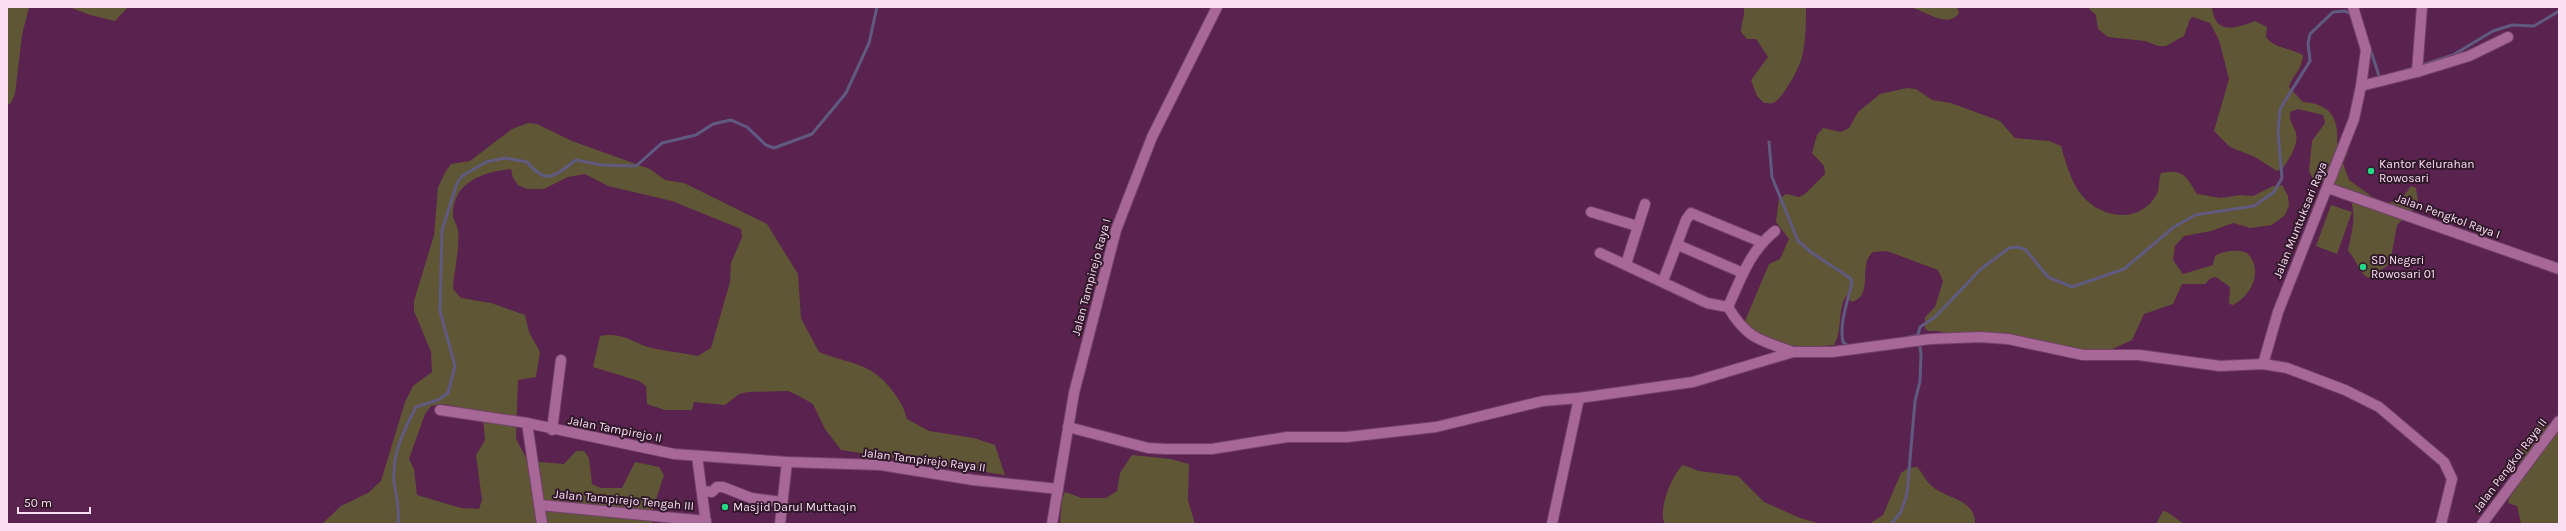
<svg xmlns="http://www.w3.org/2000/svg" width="2566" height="531" viewBox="0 0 2566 531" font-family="Karla,sans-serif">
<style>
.green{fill:#5e5634;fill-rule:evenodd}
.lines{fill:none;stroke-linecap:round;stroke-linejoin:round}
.stream{stroke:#605a81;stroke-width:3}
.minor-casing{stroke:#724269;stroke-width:12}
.minor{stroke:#a76897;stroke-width:10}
.poi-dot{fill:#25d886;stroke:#31182b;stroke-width:1.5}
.labels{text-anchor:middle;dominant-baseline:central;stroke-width:4;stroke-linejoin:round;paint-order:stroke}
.poi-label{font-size:12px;fill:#fbdef2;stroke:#31182b;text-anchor:start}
.street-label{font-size:12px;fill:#fbdef2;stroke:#31182b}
</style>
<rect width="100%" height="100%" fill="#5a224f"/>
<g class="green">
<path d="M7,7H29L22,35L15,94L11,103L7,105Z"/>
<path d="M69,7H128L115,21L90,15Z"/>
<path d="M1744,7H1806C1806,23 1806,41 1802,57C1800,67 1782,100 1773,103C1770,104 1766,103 1764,103L1757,96L1751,80L1768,57L1756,39H1747L1741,32C1741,23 1745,16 1744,7Z"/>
<path d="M1910,7H1957L1959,13C1947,30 1925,10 1910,7Z"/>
<path d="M2087,7H2212C2215,36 2236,28 2255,21L2267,27L2266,37C2275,49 2291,48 2303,55C2301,73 2294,72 2289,87L2303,102C2330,104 2339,117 2337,143L2348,152L2343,163L2349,180L2374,198L2387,203L2401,200L2411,186L2416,188L2418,202L2411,213L2397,225L2391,258L2387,266L2368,278C2358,271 2357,260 2348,251C2352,230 2361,202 2340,187C2333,182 2321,181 2313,179L2309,171L2312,141L2325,123L2323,115L2298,109L2290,112C2289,122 2293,124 2296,133C2299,145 2289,159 2283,168L2277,171L2255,157L2230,147L2214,131L2229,79L2219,40L2210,23L2193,17L2190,19L2184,36L2166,46H2158L2145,41L2108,37L2098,29L2096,15Z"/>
<path d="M1907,88L1916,89L1932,100L1951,103L2000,121L2015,138L2049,141L2061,146C2065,160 2069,174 2076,187C2093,217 2138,228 2157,194C2160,188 2158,180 2161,173C2184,168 2187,178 2197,194L2221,198L2240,195L2253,196L2273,186L2282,185L2288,196L2289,206L2285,215L2272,225L2250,228L2233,223L2211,231L2184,236L2175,246L2173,260L2183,274L2213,265L2215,256C2223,251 2238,249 2247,253C2264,270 2252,295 2233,305L2229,304L2230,287L2216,277L2211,278L2205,284H2182L2173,304L2144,314L2132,340L2106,352L2097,353L1951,335L1939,331H1928L1925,328V317L1935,307L1943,281L1938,270L1887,251L1873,252C1857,265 1875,295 1852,302L1846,296C1837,311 1843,330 1834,345C1802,348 1767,349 1745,321L1769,264L1780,259L1789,239L1776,222L1779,199L1786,194L1799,197L1805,194L1825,174L1824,166L1812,153L1817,135L1823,128L1841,132L1849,128L1858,112L1880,94Z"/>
<path d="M528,123L537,124L572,141L650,169L665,180L684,183L767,224L798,274L801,318L819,352C849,364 870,362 891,389C899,399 904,407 907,419L929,431L974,438L995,445L1005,475L841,450L825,429L813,404L797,395L788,391L748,392L739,394L725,405L694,402L692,410H665L647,404L646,386L639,381L593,367L600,336C618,333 626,338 642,345C658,351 680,352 698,356L711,348L730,282L731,263L742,237L741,229L672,201L608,186L585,174L568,177L544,189H527L518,185L513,178L511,169C484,172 452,182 453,216C454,221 457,225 458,230C460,249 454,270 453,289L461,298L491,303L525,315L529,332L540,352L536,377L518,380L516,439L528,461L564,464L576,451H584L589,458L592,484L601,488H622L635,462L659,467L664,475L653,509L652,524H322L341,506L368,493L381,481L405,402L413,386L432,372L431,352L414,311V301L434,235L438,187L446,171L451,164L470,161L512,129ZM444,404L474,410L483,416L485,440L476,455L482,500L479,509L461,508L417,495L414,469L409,459L425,414L431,406Z"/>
<path d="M2331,205L2352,212L2337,254L2316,246Z"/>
<path d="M2539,424L2559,426V524H2521L2517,506L2508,503C2509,494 2519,488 2521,478C2522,471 2520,466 2519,459C2519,449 2530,429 2539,424Z"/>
<path d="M1132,455L1171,459L1189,464L1188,500L1195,524H1060L1062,498L1065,492L1082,498H1106L1117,491L1120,473Z"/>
<path d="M1683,465L1699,471L1738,476L1764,502L1800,518L1821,524H1665C1657,512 1672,474 1683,465Z"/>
<path d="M1917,467C1923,473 1926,482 1933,487C1947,499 1976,499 1975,524H1869L1883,515L1901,473L1908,468Z"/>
<path d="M2163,511C2171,512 2177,521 2185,524H2156Z"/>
</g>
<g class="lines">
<g class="stream">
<path d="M2370,48L2379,76L2384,77"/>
<path d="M2404,71L2453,55L2493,31L2512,25L2534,26L2559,11"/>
<path d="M1769,142L1772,177L1798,241L1812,253L1850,278L1852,282C1848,301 1839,323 1843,342L1848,346"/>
<path d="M1905,338L1918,335"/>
<path d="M398,524C400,509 396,496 394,481C392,453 404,430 416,407L438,400L448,393L455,366L440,311L442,230L457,183L462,176L486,162L505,158L527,162C547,186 554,176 576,160L602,165L636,166L662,143L696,135L713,124L731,120L747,127L766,145L774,148L812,134L846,93L869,43L877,7"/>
<path d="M1891,524L1901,512L1907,494L1915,401L1920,381L1921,354L1918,335L1920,327L1935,317L1981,269L2009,248L2018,247L2026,250L2048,277L2072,287L2124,269L2174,227L2195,215L2254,206L2274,192L2282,178L2278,132L2280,109L2310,61L2308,43L2310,34L2333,12L2345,11L2352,15"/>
</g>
<g class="minor-casing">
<g id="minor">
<path d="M2417,72L2469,56L2508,37"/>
<path d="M2361,86L2417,72L2422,7"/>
<path d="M2328,188L2559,269"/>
<path d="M1591,212L1637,226"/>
<path d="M1678,245L1743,273"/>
<path d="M1600,253L1707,303L1728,307C1747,339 1760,340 1793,352"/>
<path d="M1626,264L1645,204"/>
<path d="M1663,281L1686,220L1691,213L1761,242"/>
<path d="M1728,307C1741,278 1750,251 1775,231"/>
<path d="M2263,364L2278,312L2354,119L2361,86L2366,50L2353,7"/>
<path d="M440,410L527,423L674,454L787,462L881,465L973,480L1058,489"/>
<path d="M527,423L542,524"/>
<path d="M1068,427L1148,448L1166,449H1212L1287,437H1347L1436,427L1543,401L1579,398L1693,382L1793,352H1832L1930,339L1980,337L2008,339L2083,355H2139L2220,366L2263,364L2287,368L2345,390L2379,407L2444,462L2452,479L2441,524"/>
<path d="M552,430L561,360"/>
<path d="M697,456L706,524"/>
<path d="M703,491L712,492L717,487H723L751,498L782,502"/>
<path d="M540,505L706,521"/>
<path d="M780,524L787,462"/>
<path d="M1052,524L1074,393L1116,230L1152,137L1217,7"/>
<path d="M1552,524L1579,398"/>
<path d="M2482,524L2559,421"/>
</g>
</g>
<use href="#minor" class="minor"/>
</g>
<g class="poi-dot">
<circle cx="2371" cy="171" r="4"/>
<circle cx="2363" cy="267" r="4"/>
<circle cx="725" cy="507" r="4"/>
</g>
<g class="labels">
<g class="poi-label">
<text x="2379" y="164">Kantor Kelurahan<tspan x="2379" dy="14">Rowosari</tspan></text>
<text x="2371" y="260">SD Negeri<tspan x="2371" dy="14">Rowosari 01</tspan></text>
<text x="733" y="507">Masjid Darul Muttaqin</text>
</g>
<g class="street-label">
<text transform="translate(2448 216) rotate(20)">Jalan Pengkol Raya I</text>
<text transform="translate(2300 220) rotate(-68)">Jalan Muntuksari Raya</text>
<text transform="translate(1091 277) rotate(-75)">Jalan Tampirejo Raya I</text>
<text transform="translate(615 429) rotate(11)">Jalan Tampirejo II</text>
<text transform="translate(924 460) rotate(7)">Jalan Tampirejo Raya II</text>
<text transform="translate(2510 465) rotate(-53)">Jalan Pengkol Raya II</text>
<text transform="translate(624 500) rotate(5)">Jalan Tampirejo Tengah III</text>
</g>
</g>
<rect width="2566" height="531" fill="none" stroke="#fbdef2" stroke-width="16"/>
<path d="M18 507v6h72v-6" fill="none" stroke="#fbdef2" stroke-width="2"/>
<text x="24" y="507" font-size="12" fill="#fbdef2" stroke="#31182b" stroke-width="3" paint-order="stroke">50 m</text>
</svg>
